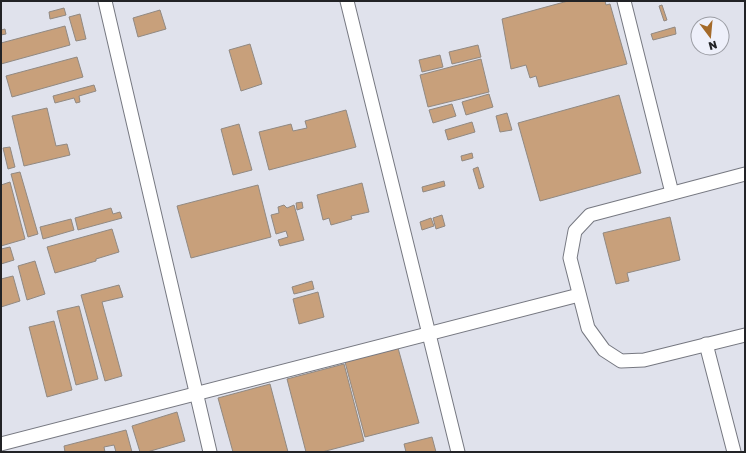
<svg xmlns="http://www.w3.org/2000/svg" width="746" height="453" viewBox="0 0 746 453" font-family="'Golos Text',sans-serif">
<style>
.building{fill:#c8a07b;stroke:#918982}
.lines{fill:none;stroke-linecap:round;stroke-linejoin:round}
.minor-casing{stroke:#767881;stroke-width:15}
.minor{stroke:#fff;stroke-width:13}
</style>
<rect width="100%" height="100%" fill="#e0e2ec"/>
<g class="building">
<path d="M568,1H605L606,5L610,4L627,64L539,87L536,76L530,78L526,65L511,69L502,19Z"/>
<path d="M662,5L667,20L664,21L659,6Z"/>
<path d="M64,8L66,15L50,19L49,12Z"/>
<path d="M160,10L166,29L138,37L133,18Z"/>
<path d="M80,14L86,39L76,41L69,17Z"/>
<path d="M65,26L70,45L1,64V43Z"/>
<path d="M675,27L676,34L653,40L651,34Z"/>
<path d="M5,29L6,34L1,35V30Z"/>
<path d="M250,44L262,84L241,91L229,50Z"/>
<path d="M478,45L481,57L452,64L449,52Z"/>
<path d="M440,55L443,67L422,72L419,60Z"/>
<path d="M77,57L83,77L12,97L6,76Z"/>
<path d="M481,59L489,92L428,107L420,75Z"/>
<path d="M94,85L96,91L79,96L80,102L76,103L74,98L55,103L53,96Z"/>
<path d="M489,94L493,107L466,115L462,102Z"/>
<path d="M619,95L641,173L540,201L518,123Z"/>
<path d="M452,104L456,116L433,123L429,110Z"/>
<path d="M47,108L56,146L67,144L70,155L24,166L12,116Z"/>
<path d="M346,110L356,147L269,170L259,132L291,124L293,131L307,128L305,121Z"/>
<path d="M507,113L512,130L500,132L496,116Z"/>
<path d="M472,122L475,132L448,140L445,130Z"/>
<path d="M239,124L252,170L233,175L221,129Z"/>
<path d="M10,147L15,167L8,169L3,148Z"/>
<path d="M472,153L473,158L462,161L461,156Z"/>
<path d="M478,167L484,187L479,189L473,169Z"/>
<path d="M20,172L38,234L28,237L11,174Z"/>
<path d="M444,181L445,186L423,192L422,187Z"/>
<path d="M10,182L25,239L1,246V185Z"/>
<path d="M362,183L369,212L351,216L352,219L331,225L329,218L323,220L317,195Z"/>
<path d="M258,185L271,237L191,258L177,206Z"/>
<path d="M302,202L303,208L297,210L296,203Z"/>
<path d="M284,205L287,208L294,205L304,240L280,246L278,240L288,237L286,231L276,234L271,215L279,213L278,207Z"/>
<path d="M111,208L113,214L120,212L122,218L78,230L75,218Z"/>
<path d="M442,215L445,226L436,229L433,218Z"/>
<path d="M670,217L680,260L627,273L629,281L616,284L603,233Z"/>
<path d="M431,218L434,226L422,230L420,222Z"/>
<path d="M71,219L74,230L43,239L40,227Z"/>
<path d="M112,229L119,252L96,259V261L55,273L47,247Z"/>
<path d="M10,247L14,260L1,264V249Z"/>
<path d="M35,261L45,294L27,300L18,266Z"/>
<path d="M13,276L20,301L1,307V279Z"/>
<path d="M312,281L314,289L294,294L292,287Z"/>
<path d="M119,285L123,297L102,302L122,376L105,381L81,295Z"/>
<path d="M318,292L324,317L299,324L293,299Z"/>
<path d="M79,306L98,379L76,385L57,311Z"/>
<path d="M54,321L72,390L47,397L29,327Z"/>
<path d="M398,348L419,423L365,437L345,362Z"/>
<path d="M344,364L364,441L322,452H306L287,379Z"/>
<path d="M270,384L288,452H233L218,398Z"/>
<path d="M177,412L185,441L147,452H140L132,426Z"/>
<path d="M126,430L132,452H116L114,445L104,447L105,452H65L64,446Z"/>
<path d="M432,437L436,452H406L404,444Z"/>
</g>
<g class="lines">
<g class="minor-casing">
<g id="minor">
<path d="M105,1L210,452"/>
<path d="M347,1L458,452"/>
<path d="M624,1L672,193"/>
<path d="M745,174L590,215L575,231L570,258L588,328L604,350L621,361L644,360L745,335"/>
<path d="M706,344L734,452"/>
<path d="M1,444L579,295"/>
</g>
</g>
<use href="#minor" class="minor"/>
</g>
<rect width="746" height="453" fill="none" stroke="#222326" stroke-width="4"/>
<g transform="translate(710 36) rotate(164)"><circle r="19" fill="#eef0fa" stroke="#9c9ea5"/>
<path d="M0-3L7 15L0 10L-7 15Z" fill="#a46a2a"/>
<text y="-6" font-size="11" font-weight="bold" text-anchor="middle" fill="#222326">N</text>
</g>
</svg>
